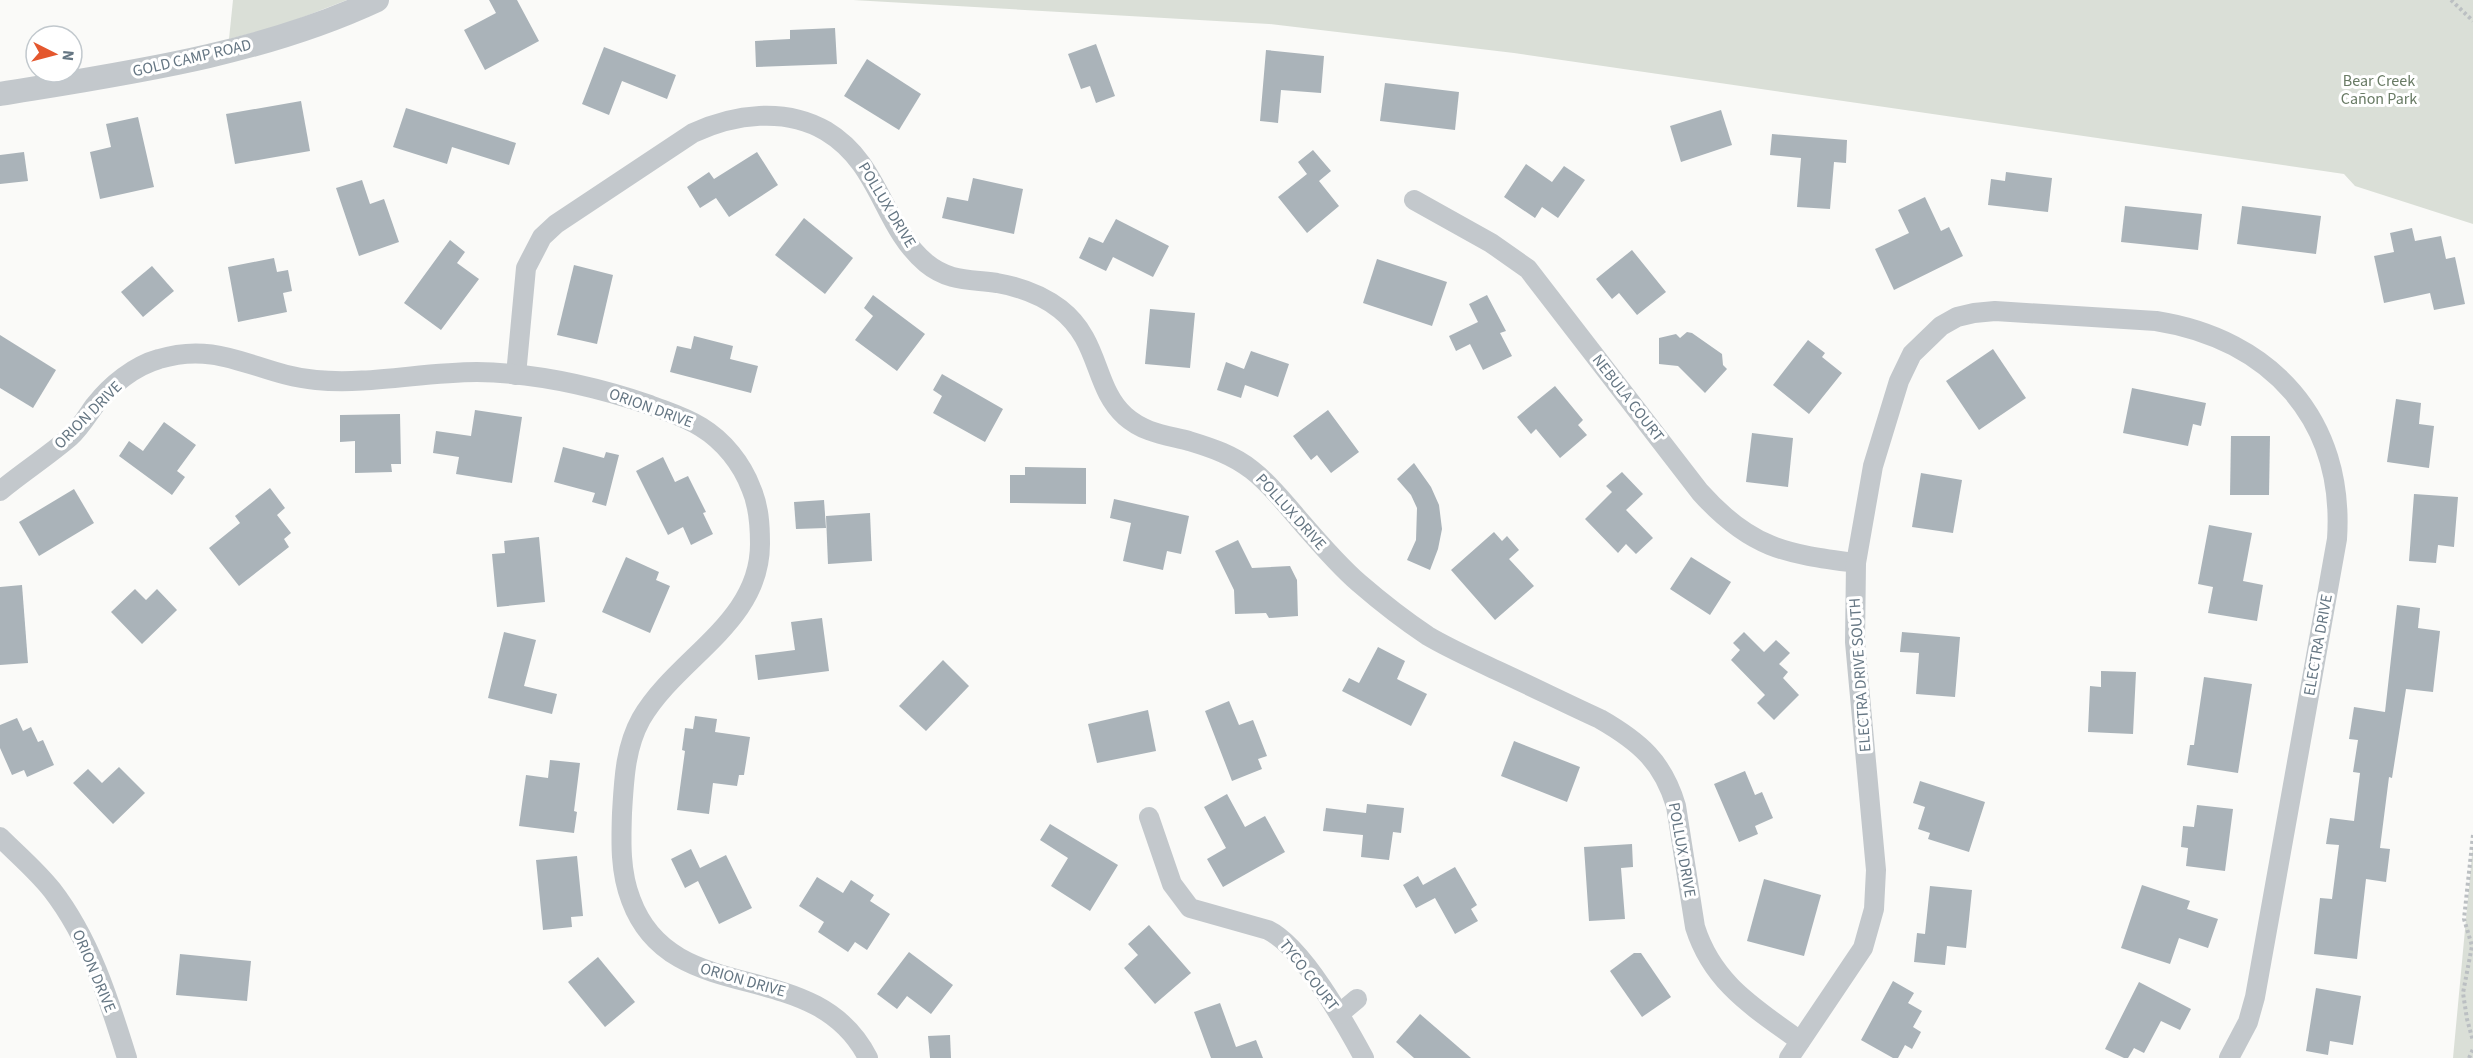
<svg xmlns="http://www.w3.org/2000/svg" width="2473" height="1058" viewBox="0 0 2473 1058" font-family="'Source Sans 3',sans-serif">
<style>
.green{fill:#dadfd7}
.building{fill:#aab3b9}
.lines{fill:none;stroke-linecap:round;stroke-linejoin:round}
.path{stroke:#bbbfc2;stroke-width:4;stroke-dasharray:3 3;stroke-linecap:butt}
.minor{stroke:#c3c8cc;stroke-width:20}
.tertiary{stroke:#c3c8cc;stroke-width:24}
.labels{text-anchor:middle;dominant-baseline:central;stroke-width:6;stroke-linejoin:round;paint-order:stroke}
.street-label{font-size:16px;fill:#657683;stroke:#fff}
.park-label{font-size:16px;fill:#687a64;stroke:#fff}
</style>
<rect width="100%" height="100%" fill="#fafaf8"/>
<g class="green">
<path d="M233,0H347L280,26L229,39Z"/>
<path d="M853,0H2473V224L2355,186L2344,174L1514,53L1269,24Z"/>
<path d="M2473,844V1058H2453Z"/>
</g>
<g class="building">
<path d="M489,0H517L539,41L485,70L464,30L496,13Z"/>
<path d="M835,28L837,64L756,67L755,41L790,39V30Z"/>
<path d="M1096,44L1115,96L1096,103L1090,86L1081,89L1068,54Z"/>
<path d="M604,47L676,75L667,99L622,81L609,115L582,104Z"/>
<path d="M1266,50L1324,56L1321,93L1281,90L1278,123L1260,121Z"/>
<path d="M867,59L921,94L899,130L844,96Z"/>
<path d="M1385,83L1459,92L1455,130L1380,121Z"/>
<path d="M301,101L310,151L235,164L226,114Z"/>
<path d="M406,108L516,143L509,165L452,147L447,164L393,147Z"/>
<path d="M1721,110L1732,145L1681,162L1670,126Z"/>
<path d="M138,117L154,187L100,199L90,152L111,147L106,124Z"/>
<path d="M1772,134L1847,140L1846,163L1834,162L1830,209L1797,207L1801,158L1770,155Z"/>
<path d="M1313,150L1331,171L1319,181L1339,206L1307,233L1278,197L1307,174L1298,162Z"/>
<path d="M24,152L28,181L0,184V155Z"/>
<path d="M757,152L778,185L729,217L716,198L700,208L687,187L709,172L714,179Z"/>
<path d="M1526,164L1552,182L1564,166L1585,180L1558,218L1542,207L1535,218L1504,197Z"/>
<path d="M2006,172L2052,178L2048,212L1988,205L1991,179L2005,181Z"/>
<path d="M973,178L1023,189L1014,234L942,218L947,197L968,201Z"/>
<path d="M362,180L370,204L384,199L399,242L359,256L336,188Z"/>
<path d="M1925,197L1941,231L1949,227L1963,256L1894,290L1875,249L1909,233L1898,210Z"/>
<path d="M2125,206L2202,214L2198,250L2121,242Z"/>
<path d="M2242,206L2321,216L2316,254L2237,244Z"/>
<path d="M804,218L853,258L825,294L775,255Z"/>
<path d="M1116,219L1169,246L1153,277L1113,257L1106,271L1079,258L1089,237L1103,243Z"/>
<path d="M2412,228L2415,241L2441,236L2446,259L2455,257L2465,304L2434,310L2430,293L2384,303L2374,256L2394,252L2390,233Z"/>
<path d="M450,240L465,252L457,263L479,279L441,330L404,303Z"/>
<path d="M1632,250L1666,292L1637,315L1619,293L1612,299L1596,279Z"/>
<path d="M274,258L277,272L288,270L292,291L283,293L287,312L238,322L228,267Z"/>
<path d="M1377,259L1447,282L1432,326L1363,303Z"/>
<path d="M574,265L613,275L597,344L557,335Z"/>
<path d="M152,266L174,291L143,317L121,292Z"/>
<path d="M873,295L925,334L897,371L855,340L873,316L864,308Z"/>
<path d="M1487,295L1506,331L1500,333L1512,356L1483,370L1470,344L1456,351L1449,336L1478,322L1469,304Z"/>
<path d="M1150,309L1195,313L1190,368L1145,364Z"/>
<path d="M1687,332L1692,333L1722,354L1723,365L1727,369L1705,393L1678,366L1659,364V338L1676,334L1680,338Z"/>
<path d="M0,335L56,370L33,408L0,388Z"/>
<path d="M694,336L733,346L730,359L758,366L751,393L670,372L677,346L691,349Z"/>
<path d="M1808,340L1825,353L1822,357L1842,373L1809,414L1773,385Z"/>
<path d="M1993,349L2026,398L1979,430L1946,381Z"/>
<path d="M1251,351L1289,364L1278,397L1245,385L1241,398L1217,390L1226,362L1244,369Z"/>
<path d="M942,374L1003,409L985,442L933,413L942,396L933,390Z"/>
<path d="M1555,386L1583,420L1578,425L1587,435L1560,458L1536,429L1531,434L1517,417Z"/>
<path d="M2132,388L2206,403L2201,426L2193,424L2188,446L2123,433Z"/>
<path d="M2396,399L2421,403L2419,424L2434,426L2429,468L2387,462Z"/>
<path d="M475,410L522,417L512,483L456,474L459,457L433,453L436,431L471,436Z"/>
<path d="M1328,410L1359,452L1331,473L1317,455L1311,460L1293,436Z"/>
<path d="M400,414L401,464H391L392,472L355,473V441L340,442V415Z"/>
<path d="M164,422L196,445L177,471L185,477L172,495L119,456L129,441L143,451Z"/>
<path d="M1752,433L1793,438L1788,487L1746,482Z"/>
<path d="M2231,436H2270L2269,495H2230Z"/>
<path d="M563,447L604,458L606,452L619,455L606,506L592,502L595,493L554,482Z"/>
<path d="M663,457L675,482L688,476L706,512L703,513L713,534L691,545L683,527L668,535L636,471Z"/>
<path d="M1414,463L1431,487L1439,505L1442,529L1438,549L1430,570L1407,560L1416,540L1417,508L1411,495L1397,479Z"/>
<path d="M1025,467L1086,468V504L1010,503V475H1025Z"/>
<path d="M1622,472L1643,494L1626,510L1653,538L1636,554L1626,544L1618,553L1585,519L1612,492L1606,486Z"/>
<path d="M1921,473L1962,480L1953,533L1912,527Z"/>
<path d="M270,488L285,508L277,515L291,533L284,539L289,547L239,586L209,548L240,523L235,516Z"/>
<path d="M74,489L94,523L39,556L19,522Z"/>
<path d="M2414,494L2458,497L2454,547L2438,545L2436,563L2409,561Z"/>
<path d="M1114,499L1189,516L1181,554L1167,551L1163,570L1123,561L1131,523L1110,518Z"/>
<path d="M824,500L826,528L796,529L794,502Z"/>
<path d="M870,513L872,561L828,564L826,516Z"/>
<path d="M2209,525L2252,533L2243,581L2263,585L2257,621L2208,613L2213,587L2198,584Z"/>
<path d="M1494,532L1502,541L1507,536L1519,550L1509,559L1534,586L1495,620L1451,570Z"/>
<path d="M539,537L545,602L497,607L492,554L505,553L504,541Z"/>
<path d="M1238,540L1252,568L1290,566L1297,580L1298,616L1269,618L1266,613L1235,614L1234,590L1215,551Z"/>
<path d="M626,557L659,572L656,580L670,586L650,633L602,612Z"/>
<path d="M1691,557L1731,582L1710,615L1670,589Z"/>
<path d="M22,585L28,663L0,665V587Z"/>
<path d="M135,589L146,600L157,589L177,610L142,644L111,612Z"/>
<path d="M2397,605L2420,608L2418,628L2440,631L2433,692L2406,689L2392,778L2389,777L2380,848L2390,849L2386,882L2366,879L2357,959L2314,954L2320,898L2332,899L2339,845L2326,844L2330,818L2354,821L2360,773L2353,772L2358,740L2349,739L2354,707L2385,712Z"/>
<path d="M822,618L829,671L758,680L755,655L795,650L791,622Z"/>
<path d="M504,632L536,640L524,686L557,694L552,714L488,698Z"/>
<path d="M1744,632L1764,652L1776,640L1790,653L1779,664L1788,672L1783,678L1799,695L1774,720L1757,703L1765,695L1731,660L1740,650L1733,643Z"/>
<path d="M1902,632L1960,637L1955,697L1916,694L1919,653L1900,652Z"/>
<path d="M1378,647L1405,661L1397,679L1427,694L1411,726L1342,691L1349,678L1359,683Z"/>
<path d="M943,660L969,686L926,731L899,706Z"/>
<path d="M2101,671L2136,672L2133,734L2088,732L2090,686L2101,687Z"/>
<path d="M2204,677L2252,684L2238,773L2187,765L2190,745H2194Z"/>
<path d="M1229,701L1239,725L1253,720L1267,756L1258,759L1262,769L1232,781L1205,711Z"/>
<path d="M1148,710L1156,751L1097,763L1088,724Z"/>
<path d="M695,716L717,719L715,732L750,737L744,775H739L737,786L713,783L709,814L677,810L685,751L682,750L685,728L693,729Z"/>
<path d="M17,718L23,731L31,727L38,742L43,740L54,765L27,777L24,770L12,775L0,748V725Z"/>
<path d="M1514,741L1580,767L1567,802L1501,776Z"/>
<path d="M550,760L580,763L574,811L577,812L574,833L519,826L526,775L548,778Z"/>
<path d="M119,767L145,793L113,824L73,783L88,769L102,783Z"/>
<path d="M1745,771L1755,795L1762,792L1773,818L1755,826L1758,834L1739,842L1714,784Z"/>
<path d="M1920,781L1985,802L1969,852L1928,839L1930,833L1918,829L1925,807L1913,803Z"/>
<path d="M1227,794L1245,827L1265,816L1285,852L1223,887L1207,859L1226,848L1204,807Z"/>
<path d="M1367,804L1404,808L1401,833L1393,832L1389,860L1361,857L1363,835L1323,831L1326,808L1366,813Z"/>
<path d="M2197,805L2233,809L2225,871L2186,866L2188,848L2181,847L2183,826L2194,827Z"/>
<path d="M1050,824L1118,865L1090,911L1051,886L1068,858L1040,840Z"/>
<path d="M1632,844L1633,867L1621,868L1625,919L1589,921L1584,847Z"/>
<path d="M691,849L700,868L726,855L752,908L719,924L698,881L685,888L671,859Z"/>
<path d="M577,856L583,916L571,917L572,927L543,930L536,860Z"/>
<path d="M1455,867L1477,905L1471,909L1478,921L1455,934L1435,898L1416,908L1403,885L1418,876L1423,885Z"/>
<path d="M817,877L843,893L851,880L874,895L870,901L890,914L867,950L855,942L848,952L818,932L824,922L799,906Z"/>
<path d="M1764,879L1821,895L1804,956L1747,941Z"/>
<path d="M2142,885L2190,901L2187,909L2218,919L2208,948L2179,938L2170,964L2121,948Z"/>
<path d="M1930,886L1972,890L1966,948L1947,946L1945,965L1914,962L1917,933L1925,934Z"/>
<path d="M1149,925L1191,973L1155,1004L1124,968L1138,955L1128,944Z"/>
<path d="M909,952L953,985L931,1014L907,996L897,1009L877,994Z"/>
<path d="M1634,953H1641L1671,997L1642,1017L1610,971Z"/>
<path d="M180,954L251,961L247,1001L176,995Z"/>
<path d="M598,957L635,1002L605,1027L568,982Z"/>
<path d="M1893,981L1914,993L1908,1003L1922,1011L1913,1027L1921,1032L1912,1049L1905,1045L1898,1058H1893L1861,1040Z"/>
<path d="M2139,982L2191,1009L2180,1030L2161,1021L2144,1053L2134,1048L2128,1058H2124L2105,1049Z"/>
<path d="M2316,988L2361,996L2353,1045L2330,1041L2328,1055L2306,1051Z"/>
<path d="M1220,1003L1236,1047L1256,1040L1263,1058H1211L1194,1012Z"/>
<path d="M1420,1014L1471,1058H1414L1396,1042Z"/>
<path d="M950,1035L951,1058H930L928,1036Z"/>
</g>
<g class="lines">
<g class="path">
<path d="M2451,0L2473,21"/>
<path d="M2473,835L2464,919L2472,946L2463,993L2467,1019L2473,1041"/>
<path d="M2469,1058L2473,1049"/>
</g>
<g class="minor">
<path d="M1414,200L1491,243L1528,269L1700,492C1750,548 1785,554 1856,563"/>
<path d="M516,375L526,268L542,237L556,224L693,133C734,114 785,107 826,131C881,164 882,226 926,263C949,282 970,279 997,283C1020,287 1042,295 1060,309C1101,341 1093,387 1125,416C1144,433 1166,435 1189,441C1212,448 1233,455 1252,470C1269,483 1282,500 1296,516C1316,539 1336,563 1359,583C1381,602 1404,620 1428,636C1450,649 1473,659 1496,670C1531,686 1565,703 1600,719C1640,742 1663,762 1676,806L1695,927C1713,984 1755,1008 1800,1041"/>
<path d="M0,491C23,472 48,456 70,437C80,428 87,416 95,405C111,385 134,366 159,359C221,340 258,375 316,380C369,385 423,372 477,372C536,373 594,386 650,405C668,412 685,417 701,427C724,441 742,464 751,488C759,506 760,525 760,544C760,623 677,657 641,719C625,748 624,780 622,813C621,842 620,872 631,900C672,1011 815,953 868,1058"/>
<path d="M1149,817L1172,884L1190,908L1268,930C1303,947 1345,1023 1364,1058"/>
<path d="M0,837C17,854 37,871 52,890C90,939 109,1000 127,1058"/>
<path d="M1339,1014L1357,999"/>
<path d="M1789,1058L1863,948L1874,909L1876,870L1855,642L1856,563L1873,466L1899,381L1912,354L1941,326L1957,317L1974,313L1995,311L2156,321C2271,339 2345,420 2337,539L2255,997L2248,1022L2229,1058"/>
</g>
<path class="tertiary" d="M0,94C128,73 259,55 377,0"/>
</g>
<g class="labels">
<g class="street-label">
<text transform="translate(192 58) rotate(-13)">GOLD CAMP ROAD</text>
<text transform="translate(887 205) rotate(59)">POLLUX DRIVE</text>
<text transform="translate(1628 398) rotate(52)">NEBULA COURT</text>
<text transform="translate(651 408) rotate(20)">ORION DRIVE</text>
<text transform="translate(88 415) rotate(-45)">ORION DRIVE</text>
<text transform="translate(1291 512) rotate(48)">POLLUX DRIVE</text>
<text transform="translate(2318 645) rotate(-80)">ELECTRA DRIVE</text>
<text transform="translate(1860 675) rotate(-94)">ELECTRA DRIVE SOUTH</text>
<text transform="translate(1682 850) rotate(80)">POLLUX DRIVE</text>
<text transform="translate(94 971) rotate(67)">ORION DRIVE</text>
<text transform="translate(1309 975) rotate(52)">TYCO COURT</text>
<text transform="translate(743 980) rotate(16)">ORION DRIVE</text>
</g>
<g class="park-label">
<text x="2379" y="81">Bear Creek<tspan x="2379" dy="18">Cañon Park</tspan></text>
</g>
</g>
<g transform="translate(54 54) rotate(96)"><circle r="28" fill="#ffffff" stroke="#c1c8cd" stroke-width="1.5"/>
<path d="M0-4.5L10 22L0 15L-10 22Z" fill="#e4572e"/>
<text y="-9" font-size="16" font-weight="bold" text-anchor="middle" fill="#657683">N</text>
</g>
</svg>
